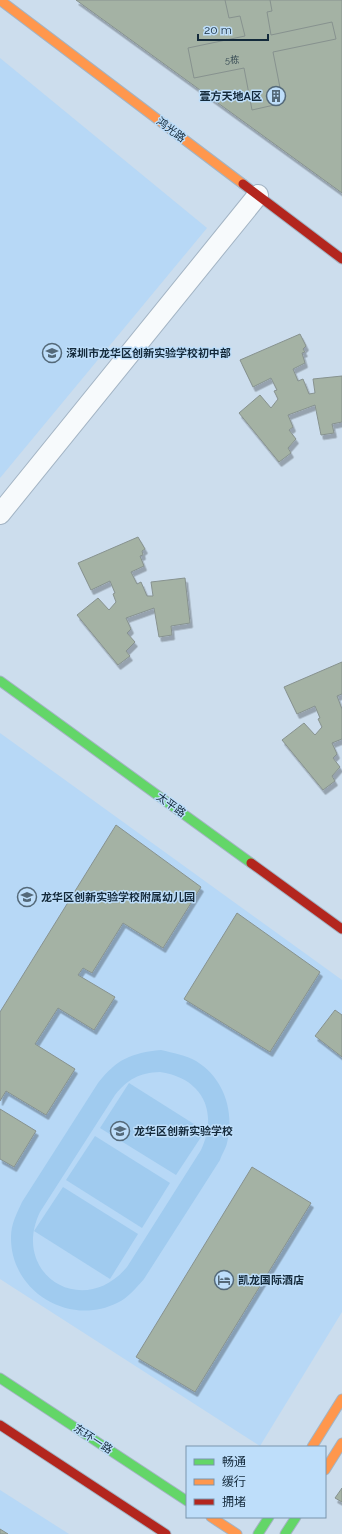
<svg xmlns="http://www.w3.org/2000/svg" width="342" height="1534" viewBox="0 0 342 1534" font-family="Raleway,'Noto Sans SC',sans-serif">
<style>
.built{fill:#b7d8f6}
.green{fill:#a0cbef;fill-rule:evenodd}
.building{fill:#a4b2a4;stroke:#87928f;filter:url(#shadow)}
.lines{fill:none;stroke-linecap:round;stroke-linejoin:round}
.street-casing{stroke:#a3b4c4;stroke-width:22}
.fast-casing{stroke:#a3b4c4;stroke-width:11}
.slow-casing{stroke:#a3b4c4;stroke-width:11}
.jam-casing{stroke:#a3b4c4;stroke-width:11}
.street{stroke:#f7fafc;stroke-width:20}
.fast{stroke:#63d668;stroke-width:9}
.slow{stroke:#ff974d;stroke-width:9}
.jam{stroke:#b3261e;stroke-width:9}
.labels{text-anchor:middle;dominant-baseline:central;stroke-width:3;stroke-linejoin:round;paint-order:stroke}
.number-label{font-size:9px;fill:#384c55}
.poi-label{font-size:11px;font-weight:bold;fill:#142a3b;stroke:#bedefa;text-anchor:start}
.street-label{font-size:11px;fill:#142a3b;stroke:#bedefa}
</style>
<defs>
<filter id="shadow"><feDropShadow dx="2.5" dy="4.5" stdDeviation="0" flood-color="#0004"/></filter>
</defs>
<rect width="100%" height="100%" fill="#ccdded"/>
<g class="built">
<path d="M0,58L207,228L0,478Z"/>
<path d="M0,733L342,980V1312L260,1446L0,1279Z"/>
<path d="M0,1490L69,1534H0Z"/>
</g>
<g class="green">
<path d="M161,1050C173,1053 186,1055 196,1061C224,1078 235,1112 227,1143C226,1148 222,1154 220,1160L144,1279C136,1288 128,1298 117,1303C69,1327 10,1291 11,1237C11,1224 17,1213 22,1202L98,1083C117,1059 131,1053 161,1050ZM160,1072C202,1078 219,1111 201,1150L127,1267C83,1320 10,1274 40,1212L115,1095C128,1079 139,1073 160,1072Z"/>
<path d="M129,1083L205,1131L176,1175L100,1128Z"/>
<path d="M95,1136L170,1183L142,1228L66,1180Z"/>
<path d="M63,1187L138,1234L110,1279L34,1231Z"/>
</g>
<g class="building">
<path d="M76,0H342V193Z"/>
<path d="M225,0H270L272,11L267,12L271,35L332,22L336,39L273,52L283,103L252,110L244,68L194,78L188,48L245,36L240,16L229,18Z"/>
<path d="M300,334L306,346L303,349L305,352L302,353L305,363L293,369L298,381L303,379L309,394L315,393L313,379L342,376V422L332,424L334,433L321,435L315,405L288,415L293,427L289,430L296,439L288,448L291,453L279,462L239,413L260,395L271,408L278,399L274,391L277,390L271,378L253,387L240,360Z"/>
<path d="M138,537L145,549L142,551L143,555L140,556L144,566L131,572L137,584L141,582L147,596H153L151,582L185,578L190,623L171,626L172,635L159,637L154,608L126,618L131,629L127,633L135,642L126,651L130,656L118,665L77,615L98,598L109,610L116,602L113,594L115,593L110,581L91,590L78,563Z"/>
<path d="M342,662V694L337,696L342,709V739L332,743L337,754L333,758L340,767L332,776L335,781L323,790L282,740L304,723L315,735L322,727L318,719L320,718L315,706L297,714L284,687Z"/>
<path d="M116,825L201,887L163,948L123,923L92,973L83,968L78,975L115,997L94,1030L58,1008L35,1044L75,1069L46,1115L6,1091L0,1101V1012Z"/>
<path d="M237,913L320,972L270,1052L184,999Z"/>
<path d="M335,1010L342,1015V1057L315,1036Z"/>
<path d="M0,1109L36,1131L14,1167L0,1159Z"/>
<path d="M252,1167L311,1203L195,1392L136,1357Z"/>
<path d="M342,1488V1502L335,1498Z"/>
<path d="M0,1529L8,1534H0Z"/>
</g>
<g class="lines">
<g class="street-casing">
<path id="street" d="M0,514L258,195"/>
</g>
<g class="fast-casing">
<g id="fast">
<path d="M0,681L251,863"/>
<path d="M0,1378L187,1501"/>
<path d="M258,1534L269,1517"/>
<path d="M285,1534L296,1517"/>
</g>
</g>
<g class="slow-casing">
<g id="slow">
<path d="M0,0L243,184"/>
<path d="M312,1447L342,1399"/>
<path d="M325,1470L342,1443"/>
<path d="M211,1517L237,1534"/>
</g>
</g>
<g class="jam-casing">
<g id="jam">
<path d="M243,184L342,259"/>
<path d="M251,863L342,929"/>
<path d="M0,1425L166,1534"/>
</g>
</g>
<use href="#street" class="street"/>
<use href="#fast" class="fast"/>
<use href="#slow" class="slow"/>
<use href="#jam" class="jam"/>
</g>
<defs>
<g id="building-ring" transform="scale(1)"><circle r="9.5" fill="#bedefa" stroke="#546979" stroke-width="1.5"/><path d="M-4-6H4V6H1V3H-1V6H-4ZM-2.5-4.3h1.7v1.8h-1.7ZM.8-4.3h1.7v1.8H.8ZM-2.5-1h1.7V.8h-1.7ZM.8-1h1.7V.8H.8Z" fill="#546979"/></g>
<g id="school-ring" transform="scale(1)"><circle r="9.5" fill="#bedefa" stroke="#546979" stroke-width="1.5"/><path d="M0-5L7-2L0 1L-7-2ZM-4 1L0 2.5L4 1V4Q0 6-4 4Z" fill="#546979"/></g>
<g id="hotel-ring" transform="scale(1)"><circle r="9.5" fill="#bedefa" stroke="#546979" stroke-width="1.5"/><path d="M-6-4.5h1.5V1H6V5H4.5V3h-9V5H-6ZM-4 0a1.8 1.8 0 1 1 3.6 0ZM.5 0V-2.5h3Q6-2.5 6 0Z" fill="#546979"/></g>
</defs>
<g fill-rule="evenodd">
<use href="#building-ring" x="276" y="96"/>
<use href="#school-ring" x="52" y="353"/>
<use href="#school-ring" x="27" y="897"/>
<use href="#school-ring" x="120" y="1131"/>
<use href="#hotel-ring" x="224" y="1280"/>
</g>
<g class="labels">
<g class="number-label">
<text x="232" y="60">5栋</text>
</g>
<g class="poi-label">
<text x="262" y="96" text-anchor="end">壹方天地A区</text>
<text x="66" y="353">深圳市龙华区创新实验学校初中部</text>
<text x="41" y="897">龙华区创新实验学校附属幼儿园</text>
<text x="134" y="1131">龙华区创新实验学校</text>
<text x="238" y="1280">凯龙国际酒店</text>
</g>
<g class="street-label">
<text transform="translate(171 130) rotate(37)">鸿光路</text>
<text transform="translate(171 805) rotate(36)">太平路</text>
<text transform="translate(93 1439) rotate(33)">东环一路</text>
</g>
</g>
<rect x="186" y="1446" width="140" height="72" fill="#bedefa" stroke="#7a96ae"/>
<rect x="194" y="1459" width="20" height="6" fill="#63d668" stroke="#7a96ae"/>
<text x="222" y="1466" font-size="12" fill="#142a3b">畅通</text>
<rect x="194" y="1479" width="20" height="6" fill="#ff974d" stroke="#7a96ae"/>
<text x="222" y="1486" font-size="12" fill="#142a3b">缓行</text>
<rect x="194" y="1499" width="20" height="6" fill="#b3261e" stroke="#7a96ae"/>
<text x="222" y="1506" font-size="12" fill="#142a3b">拥堵</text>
<path d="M198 34v6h70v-6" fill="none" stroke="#142a3b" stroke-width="2"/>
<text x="204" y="34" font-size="12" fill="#142a3b" stroke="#bedefa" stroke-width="3" paint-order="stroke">20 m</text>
</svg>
